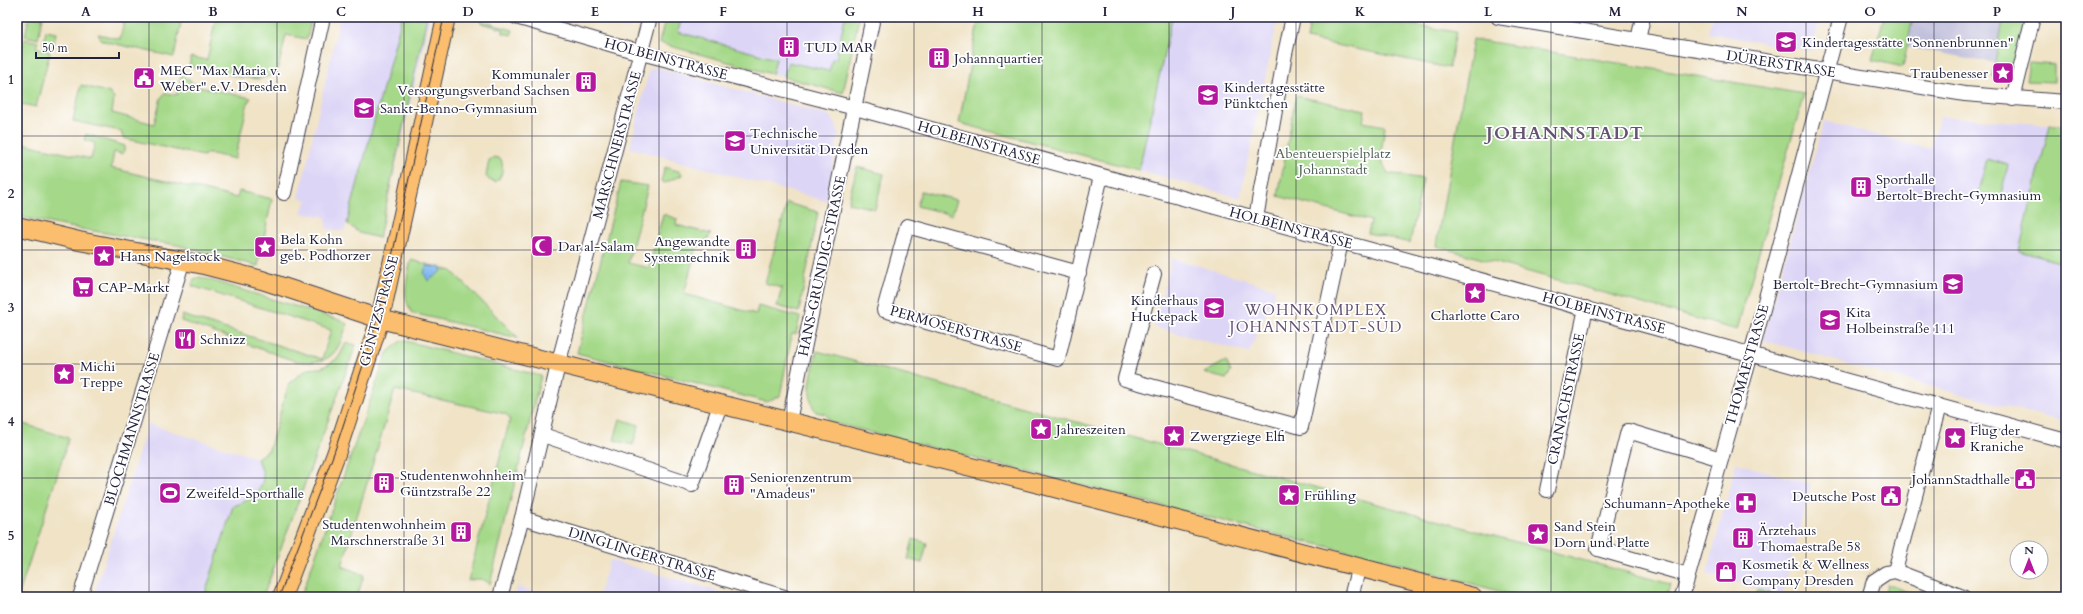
<svg xmlns="http://www.w3.org/2000/svg" width="2083" height="614" viewBox="0 0 2083 614" font-family="Cardo,serif">
<style>
.built{fill:#ddd5f6}
.industrial{fill:#c2c1dc}
.green{fill:#a5d989;stroke:#647e62}
.water{fill:#80b7ef;stroke:#516c95}
.lines{fill:none;stroke-linecap:round;stroke-linejoin:round}
.minor-casing{stroke:#413f50;stroke-width:16}
.major-casing{stroke:#413f50;stroke-width:20}
.minor{stroke:#fff;stroke-width:14}
.major{stroke:#fabe6e;stroke-width:18}
.tram{stroke:#22223b;stroke-width:1}
.grid{fill:none;stroke:#22223b;stroke-width:1;stroke-opacity:0.55}
.labels{text-anchor:middle;dominant-baseline:central;stroke-width:3.5;stroke-linejoin:round;paint-order:stroke}
.poi-label{font-size:14px;fill:#22223b;stroke:#fff;text-anchor:start}
.street-label{font-size:14px;fill:#22223b;stroke:#fff}
.park-label{font-size:14px;fill:#506256;stroke:#fff}
.neighbourhood-label{font-size:15px;letter-spacing:1px;fill:#655374;stroke:#fff}
.district-label{font-size:18px;font-weight:bold;letter-spacing:1px;fill:#655374;stroke:#fff}
.neatline{fill:none;stroke:#22223b;stroke-width:1.5}
.grid-label{font-size:13px;text-anchor:middle;font-weight:bold;fill:#22223b}
</style>
<rect width="100%" height="100%" fill="#fff"/>
<filter id="ink" filterUnits="userSpaceOnUse"><feTurbulence type="fractalNoise" baseFrequency=".025" numOctaves="2"/><feDisplacementMap in="SourceGraphic" scale="8" xChannelSelector="R" yChannelSelector="G"/><feConvolveMatrix kernelMatrix="1 2 1 2 8 2 1 2 1" color-interpolation-filters="sRGB"/></filter>
<filter id="wash" filterUnits="userSpaceOnUse"><feTurbulence type="fractalNoise" baseFrequency=".012" numOctaves="4" result="noise"/><feDisplacementMap in="SourceGraphic" scale="16" xChannelSelector="R" yChannelSelector="G"/><feGaussianBlur stdDeviation="0.9" result="paint"/><feColorMatrix in="noise" values="0 0 0 0 0 0 0 0 0 0 0 0 0 0 0 0 0 1.4 0 .05"/><feComposite in="paint" operator="in"/></filter>
<g filter="url(#wash)">
<rect width="100%" height="100%" fill="#f0e3c6"/>
<g class="built">
<path d="M340,17H430L379,238L359,233L347,223L344,231L326,229V217L301,213L307,200L299,198Z"/>
<path d="M581,17H632L629,30Z"/>
<path d="M666,17H859L843,93L659,43Z"/>
<path d="M1172,17H1278L1240,198L1139,170Z"/>
<path d="M1712,17H1821L1811,51L1708,33Z"/>
<path d="M655,67L831,116L839,133L826,201L630,148L649,70Z"/>
<path d="M1940,116L2050,125L2019,250L2066,264V422L1879,373L1763,340L1824,121L1930,149Z"/>
<path d="M1172,258L1276,289L1249,353L1154,327Z"/>
<path d="M148,424L257,458L258,463L317,454L263,597H93Z"/>
<path d="M1736,463L1811,484L1782,595L1707,574Z"/>
<path d="M610,560L623,564L738,597H598Z"/>
<path d="M517,587L551,597H515Z"/>
</g>
<path class="industrial" d="M1913,17H2004L1995,63L1907,47Z"/>
<g class="green">
<path d="M29,17H43L38,39L25,36Z"/>
<path d="M125,17H182L174,57L107,42L101,39L98,34L120,39Z"/>
<path d="M216,17H312L307,39L286,35L277,74L258,79L240,77L189,66L191,57L207,60Z"/>
<path d="M402,17H427L379,238L359,233L347,223Z"/>
<path d="M666,17H682L678,32L776,59L772,74L659,43Z"/>
<path d="M845,17H859L843,93L784,77L788,62L829,71L833,58L836,59Z"/>
<path d="M979,17H1172L1139,170L959,123Z"/>
<path d="M1311,17H1366L1456,32L1449,68L1307,39Z"/>
<path d="M1884,17H1913L1903,67L1872,60Z"/>
<path d="M2004,17H2032L2017,81L1992,76Z"/>
<path d="M481,21L513,30L511,35L503,33V29L481,23Z"/>
<path d="M46,31L56,33L53,47L43,45Z"/>
<path d="M24,39L38,42L36,47L50,52L36,107L17,103V69Z"/>
<path d="M1473,39L1804,94L1737,330L1436,246Z"/>
<path d="M2029,63L2054,65V82L2026,81Z"/>
<path d="M181,75L199,87L251,98L248,102L235,159L208,153L203,156L123,138L121,131L73,121L81,85L110,93L114,99L112,113L154,124L161,98L165,93L177,95Z"/>
<path d="M1296,96L1365,110L1363,122L1385,126L1380,159L1388,173L1423,179L1410,243L1368,233L1371,221L1278,196Z"/>
<path d="M2050,125H2066V264L2019,251Z"/>
<path d="M86,134L125,146L123,154L114,152L111,168L237,198L239,191L272,199L258,266L177,245L58,225L17,216V142L91,159L95,143L84,140Z"/>
<path d="M494,157L501,159C504,168 503,175 496,182L489,180L486,176L489,160Z"/>
<path d="M1987,159L2008,165L2000,198L1978,192Z"/>
<path d="M665,167L681,172L682,175L665,183L661,181Z"/>
<path d="M857,167L884,174L875,209L848,203Z"/>
<path d="M621,182L648,186L628,263L649,268L663,214L677,219L676,225L711,234L706,241L696,249L684,294L756,314L758,306L800,317L796,334H792L780,396L767,402L577,353Z"/>
<path d="M921,191L957,200L952,215L917,206Z"/>
<path d="M787,203L818,212L799,312L777,306L782,288L765,283Z"/>
<path d="M411,260L452,271L518,338L412,313C401,296 407,279 411,260Z"/>
<path d="M200,277L343,321L347,324C337,356 330,365 295,361L181,321L182,315L322,359L331,330L192,286L194,279Z"/>
<path d="M401,341H406L541,376L490,584C483,578 477,578 468,581L510,419L506,414L395,390L342,566L364,575L357,597H301L387,353Z"/>
<path d="M346,343L356,345L263,597H204L233,506C247,502 263,493 263,476C263,469 258,465 257,458L269,450L289,383L307,369L321,368L331,363L339,357Z"/>
<path d="M817,351L1670,584L1666,597H1520L1391,561L1295,539L830,422L826,414L816,412C804,394 813,371 817,351Z"/>
<path d="M1226,361L1231,372L1226,379L1204,373Z"/>
<path d="M620,419L639,425L633,445L614,440Z"/>
<path d="M17,422L69,438L18,597H17Z"/>
<path d="M913,539L927,543L922,563L908,559Z"/>
<path d="M1887,584L1920,597H1884Z"/>
<path d="M1757,590L1776,595L1775,597H1755Z"/>
</g>
<path class="water" d="M426,266L440,267L442,271L428,281L424,273Z"/>
</g>
<g filter="url(#ink)">
<g class="lines">
<g class="minor-casing">
<g id="minor">
<path d="M516,17L641,53L855,108L2066,441"/>
<path d="M1498,17L1965,94L2066,102"/>
<path d="M1638,40L1643,17"/>
<path d="M2013,99L2033,17"/>
<path d="M284,193L323,17"/>
<path d="M1256,218L1285,54L1293,17"/>
<path d="M1079,273L907,226L884,310L1058,359L1101,176"/>
<path d="M1154,274L1125,379L1301,427L1341,242"/>
<path d="M789,421L873,17"/>
<path d="M543,435L692,485L720,405"/>
<path d="M1547,490L1586,308"/>
<path d="M522,518L784,597"/>
<path d="M1895,571L1939,406"/>
<path d="M1895,571L1963,597"/>
<path d="M1688,575L1598,549L1628,431L1721,459"/>
<path d="M80,597L183,260"/>
<path d="M500,597L522,518L558,365L650,17"/>
<path d="M1351,597L1359,566"/>
<path d="M1682,597L1751,354L1841,17"/>
<path d="M1869,597L1874,581L1886,573L1895,571"/>
</g>
</g>
<g class="major-casing">
<g id="major">
<path d="M17,226L79,241L204,265L262,280L380,319L1043,485L1473,597"/>
<path d="M282,597L336,454L380,319L446,17"/>
</g>
</g>
<use href="#minor" class="minor"/>
<use href="#major" class="major"/>
<path class="tram" d="M279,597L334,453L372,338L393,252L444,17"/>
</g>
</g>
<path class="grid" d="M149,17V597M277,17V597M404,17V597M532,17V597M659,17V597M787,17V597M914,17V597M1042,17V597M1169,17V597M1296,17V597M1424,17V597M1551,17V597M1679,17V597M1806,17V597M1934,17V597M17,136H2066M17,250H2066M17,364H2066M17,478H2066"/>
<defs>
<g id="school-square" transform="scale(1.15)"><rect x="-9" y="-9" width="18" height="18" rx="4" fill="#b5179e" stroke="#fff"/><path d="M0-5L7-2L0 1L-7-2ZM-4 1L0 2.5L4 1V4Q0 6-4 4Z" fill="#fff"/></g>
<g id="building-square" transform="scale(1.15)"><rect x="-9" y="-9" width="18" height="18" rx="4" fill="#b5179e" stroke="#fff"/><path d="M-4-6H4V6H1V3H-1V6H-4ZM-2.5-4.3h1.7v1.8h-1.7ZM.8-4.3h1.7v1.8H.8ZM-2.5-1h1.7V.8h-1.7ZM.8-1h1.7V.8H.8Z" fill="#fff"/></g>
<g id="sight-square" transform="scale(1.15)"><rect x="-9" y="-9" width="18" height="18" rx="4" fill="#b5179e" stroke="#fff"/><path d="M0-6L1.8-2.2L6-1.7L2.9 1.2L3.7 5.4L0 3.3L-3.7 5.4L-2.9 1.2L-6-1.7L-1.8-2.2Z" fill="#fff"/></g>
<g id="civic-square" transform="scale(1.15)"><rect x="-9" y="-9" width="18" height="18" rx="4" fill="#b5179e" stroke="#fff"/><path d="M-.6-6.5H3V-4.5H.6V-3L4-1V1h2V6H-6V1h2V-1L-.6-3ZM-1.2 2.5V6h2.4V2.5Z" fill="#fff"/></g>
<g id="university-square" transform="scale(1.15)"><rect x="-9" y="-9" width="18" height="18" rx="4" fill="#b5179e" stroke="#fff"/><path d="M0-5L7-2L0 1L-7-2ZM-4 1L0 2.5L4 1V4Q0 6-4 4Z" fill="#fff"/></g>
<g id="mosque-square" transform="scale(1.15)"><rect x="-9" y="-9" width="18" height="18" rx="4" fill="#b5179e" stroke="#fff"/><path d="M3.5-4.9A6 6 0 1 0 3.5 4.9A5 5 0 1 1 3.5-4.9Z" fill="#fff"/></g>
<g id="supermarket-square" transform="scale(1.15)"><rect x="-9" y="-9" width="18" height="18" rx="4" fill="#b5179e" stroke="#fff"/><path d="M-6-5.5h2.5l.6 2H6L4.5 2H-2.5L-4.4-4H-6ZM-1.5 3.2a1.3 1.3 0 1 0 .1 0ZM3 3.2a1.3 1.3 0 1 0 .1 0Z" fill="#fff"/></g>
<g id="restaurant-square" transform="scale(1.15)"><rect x="-9" y="-9" width="18" height="18" rx="4" fill="#b5179e" stroke="#fff"/><path d="M-5-6h1v4h1v-4h1v4h1v-4h1v5L-1.5 .5V6h-2V.5L-5-1ZM5-6V6H3V1.5H1.5Q1.5-4 5-6Z" fill="#fff"/></g>
<g id="stadium-square" transform="scale(1.15)"><rect x="-9" y="-9" width="18" height="18" rx="4" fill="#b5179e" stroke="#fff"/><path d="M0-5a6.5 5 0 1 0 0 10a6.5 5 0 1 0 0-10ZM-3.5-1.8h7v3.6h-7Z" fill="#fff"/></g>
<g id="pharmacy-square" transform="scale(1.15)"><rect x="-9" y="-9" width="18" height="18" rx="4" fill="#b5179e" stroke="#fff"/><path d="M-2-6h4v4h4v4h-4v4h-4v-4h-4v-4h4Z" fill="#fff"/></g>
<g id="shop-square" transform="scale(1.15)"><rect x="-9" y="-9" width="18" height="18" rx="4" fill="#b5179e" stroke="#fff"/><path d="M-5-2.5h2.3a2.7 3.5 0 0 1 5.4 0H5L5.5 6h-11ZM-1.5-2.5h3a1.5 2.3 0 0 0-3 0Z" fill="#fff"/></g>
</defs>
<g fill-rule="evenodd">
<use href="#school-square" x="1786" y="42"/>
<use href="#building-square" x="789" y="47"/>
<use href="#building-square" x="939" y="58"/>
<use href="#sight-square" x="2003" y="73"/>
<use href="#civic-square" x="144" y="78"/>
<use href="#building-square" x="586" y="82"/>
<use href="#school-square" x="1208" y="95"/>
<use href="#school-square" x="364" y="108"/>
<use href="#university-square" x="735" y="141"/>
<use href="#building-square" x="1861" y="187"/>
<use href="#mosque-square" x="542" y="246"/>
<use href="#sight-square" x="265" y="247"/>
<use href="#building-square" x="746" y="249"/>
<use href="#sight-square" x="104" y="256"/>
<use href="#school-square" x="1953" y="284"/>
<use href="#supermarket-square" x="83" y="287"/>
<use href="#sight-square" x="1475" y="293"/>
<use href="#school-square" x="1214" y="308"/>
<use href="#school-square" x="1830" y="320"/>
<use href="#restaurant-square" x="185" y="339"/>
<use href="#sight-square" x="64" y="374"/>
<use href="#sight-square" x="1041" y="429"/>
<use href="#sight-square" x="1174" y="436"/>
<use href="#sight-square" x="1955" y="438"/>
<use href="#civic-square" x="2025" y="479"/>
<use href="#building-square" x="384" y="483"/>
<use href="#building-square" x="734" y="485"/>
<use href="#stadium-square" x="170" y="493"/>
<use href="#sight-square" x="1289" y="495"/>
<use href="#civic-square" x="1891" y="496"/>
<use href="#pharmacy-square" x="1746" y="503"/>
<use href="#building-square" x="461" y="532"/>
<use href="#sight-square" x="1538" y="534"/>
<use href="#building-square" x="1743" y="538"/>
<use href="#shop-square" x="1726" y="572"/>
</g>
<g class="labels">
<g class="poi-label">
<text x="1802" y="42">Kindertagesstätte "Sonnenbrunnen"</text>
<text x="804" y="47">TUD MAR</text>
<text x="954" y="58">Johannquartier</text>
<text x="160" y="70">MEC "Max Maria v.<tspan x="160" dy="16">Weber" e.V. Dresden</tspan></text>
<text x="1988" y="73" text-anchor="end">Traubenesser</text>
<text x="570" y="74" text-anchor="end">Kommunaler<tspan x="570" dy="16">Versorgungsverband Sachsen</tspan></text>
<text x="1224" y="87">Kindertagesstätte<tspan x="1224" dy="16">Pünktchen</tspan></text>
<text x="380" y="108">Sankt-Benno-Gymnasium</text>
<text x="750" y="133">Technische<tspan x="750" dy="16">Universität Dresden</tspan></text>
<text x="1876" y="179">Sporthalle<tspan x="1876" dy="16">Bertolt-Brecht-Gymnasium</tspan></text>
<text x="280" y="239">Bela Kohn<tspan x="280" dy="16">geb. Podhorzer</tspan></text>
<text x="730" y="241" text-anchor="end">Angewandte<tspan x="730" dy="16">Systemtechnik</tspan></text>
<text x="558" y="246">Dar al-Salam</text>
<text x="120" y="256">Hans Nagelstock</text>
<text x="1938" y="284" text-anchor="end">Bertolt-Brecht-Gymnasium</text>
<text x="98" y="287">CAP-Markt</text>
<text x="1198" y="300" text-anchor="end">Kinderhaus<tspan x="1198" dy="16">Huckepack</tspan></text>
<text x="1846" y="312">Kita<tspan x="1846" dy="16">Holbeinstraße 111</tspan></text>
<text x="1475" y="315" text-anchor="middle">Charlotte Caro</text>
<text x="200" y="339">Schnizz</text>
<text x="80" y="366">Michi<tspan x="80" dy="16">Treppe</tspan></text>
<text x="1056" y="429">Jahreszeiten</text>
<text x="1970" y="430">Flug der<tspan x="1970" dy="16">Kraniche</tspan></text>
<text x="1190" y="436">Zwergziege Elfi</text>
<text x="400" y="475">Studentenwohnheim<tspan x="400" dy="16">Güntzstraße 22</tspan></text>
<text x="750" y="477">Seniorenzentrum<tspan x="750" dy="16">"Amadeus"</tspan></text>
<text x="2010" y="479" text-anchor="end">JohannStadthalle</text>
<text x="186" y="493">Zweifeld-Sporthalle</text>
<text x="1304" y="495">Frühling</text>
<text x="1876" y="496" text-anchor="end">Deutsche Post</text>
<text x="1730" y="503" text-anchor="end">Schumann-Apotheke</text>
<text x="446" y="524" text-anchor="end">Studentenwohnheim<tspan x="446" dy="16">Marschnerstraße 31</tspan></text>
<text x="1554" y="526">Sand Stein<tspan x="1554" dy="16">Dorn und Platte</tspan></text>
<text x="1758" y="530">Ärztehaus<tspan x="1758" dy="16">Thomaestraße 58</tspan></text>
<text x="1742" y="564">Kosmetik &amp; Wellness<tspan x="1742" dy="16">Company Dresden</tspan></text>
</g>
<g class="street-label">
<text transform="translate(666 59) rotate(15)">HOLBEINSTRASSE</text>
<text transform="translate(1781 64) rotate(9)">DÜRERSTRASSE</text>
<text transform="translate(979 143) rotate(16)">HOLBEINSTRASSE</text>
<text transform="translate(617 145) rotate(-75)">MARSCHNERSTRASSE</text>
<text transform="translate(1291 228) rotate(15)">HOLBEINSTRASSE</text>
<text transform="translate(822 266) rotate(-78)">HANS-GRUNDIG-STRASSE</text>
<text transform="translate(379 311) rotate(-75)">GÜNTZSTRASSE</text>
<text transform="translate(1604 313) rotate(15)">HOLBEINSTRASSE</text>
<text transform="translate(956 329) rotate(16)">PERMOSERSTRASSE</text>
<text transform="translate(1747 365) rotate(-74)">THOMAESTRASSE</text>
<text transform="translate(1566 399) rotate(-78)">CRANACHSTRASSE</text>
<text transform="translate(132 429) rotate(-73)">BLOCHMANNSTRASSE</text>
<text transform="translate(642 554) rotate(17)">DINGLINGERSTRASSE</text>
</g>
<g class="park-label">
<text x="1333" y="153">Abenteuerspielplatz<tspan x="1333" dy="16">Johannstadt</tspan></text>
</g>
<g class="neighbourhood-label">
<text x="1316" y="310">WOHNKOMPLEX<tspan x="1316" dy="17">JOHANNSTADT-SÜD</tspan></text>
</g>
<g class="district-label">
<text x="1565" y="133">JOHANNSTADT</text>
</g>
</g>
<rect width="2083" height="614" fill="none" stroke="#fff" stroke-width="44"/>
<g transform="translate(2029 560)"><circle r="19" fill="#ffffff" stroke="#a7a7b1"/>
<path d="M0-3L7 15L0 10L-7 15Z" fill="#b5179e"/>
<text y="-6" font-size="11" font-weight="bold" text-anchor="middle" fill="#22223b">N</text>
</g>
<path d="M36 52v6h83v-6" fill="none" stroke="#22223b" stroke-width="2"/>
<text x="42" y="52" font-size="12" fill="#22223b" stroke="#ffffff" stroke-width="3" paint-order="stroke">50 m</text>
<rect x="22" y="22" width="2039" height="570" class="neatline"/>
<g class="grid-label">
<text x="86" y="16">A</text>
<text x="213" y="16">B</text>
<text x="341" y="16">C</text>
<text x="468" y="16">D</text>
<text x="595" y="16">E</text>
<text x="723" y="16">F</text>
<text x="850" y="16">G</text>
<text x="978" y="16">H</text>
<text x="1105" y="16">I</text>
<text x="1233" y="16">J</text>
<text x="1360" y="16">K</text>
<text x="1488" y="16">L</text>
<text x="1615" y="16">M</text>
<text x="1742" y="16">N</text>
<text x="1870" y="16">O</text>
<text x="1997" y="16">P</text>
<text x="11" y="84">1</text>
<text x="11" y="198">2</text>
<text x="11" y="312">3</text>
<text x="11" y="426">4</text>
<text x="11" y="540">5</text>
</g>
</svg>
